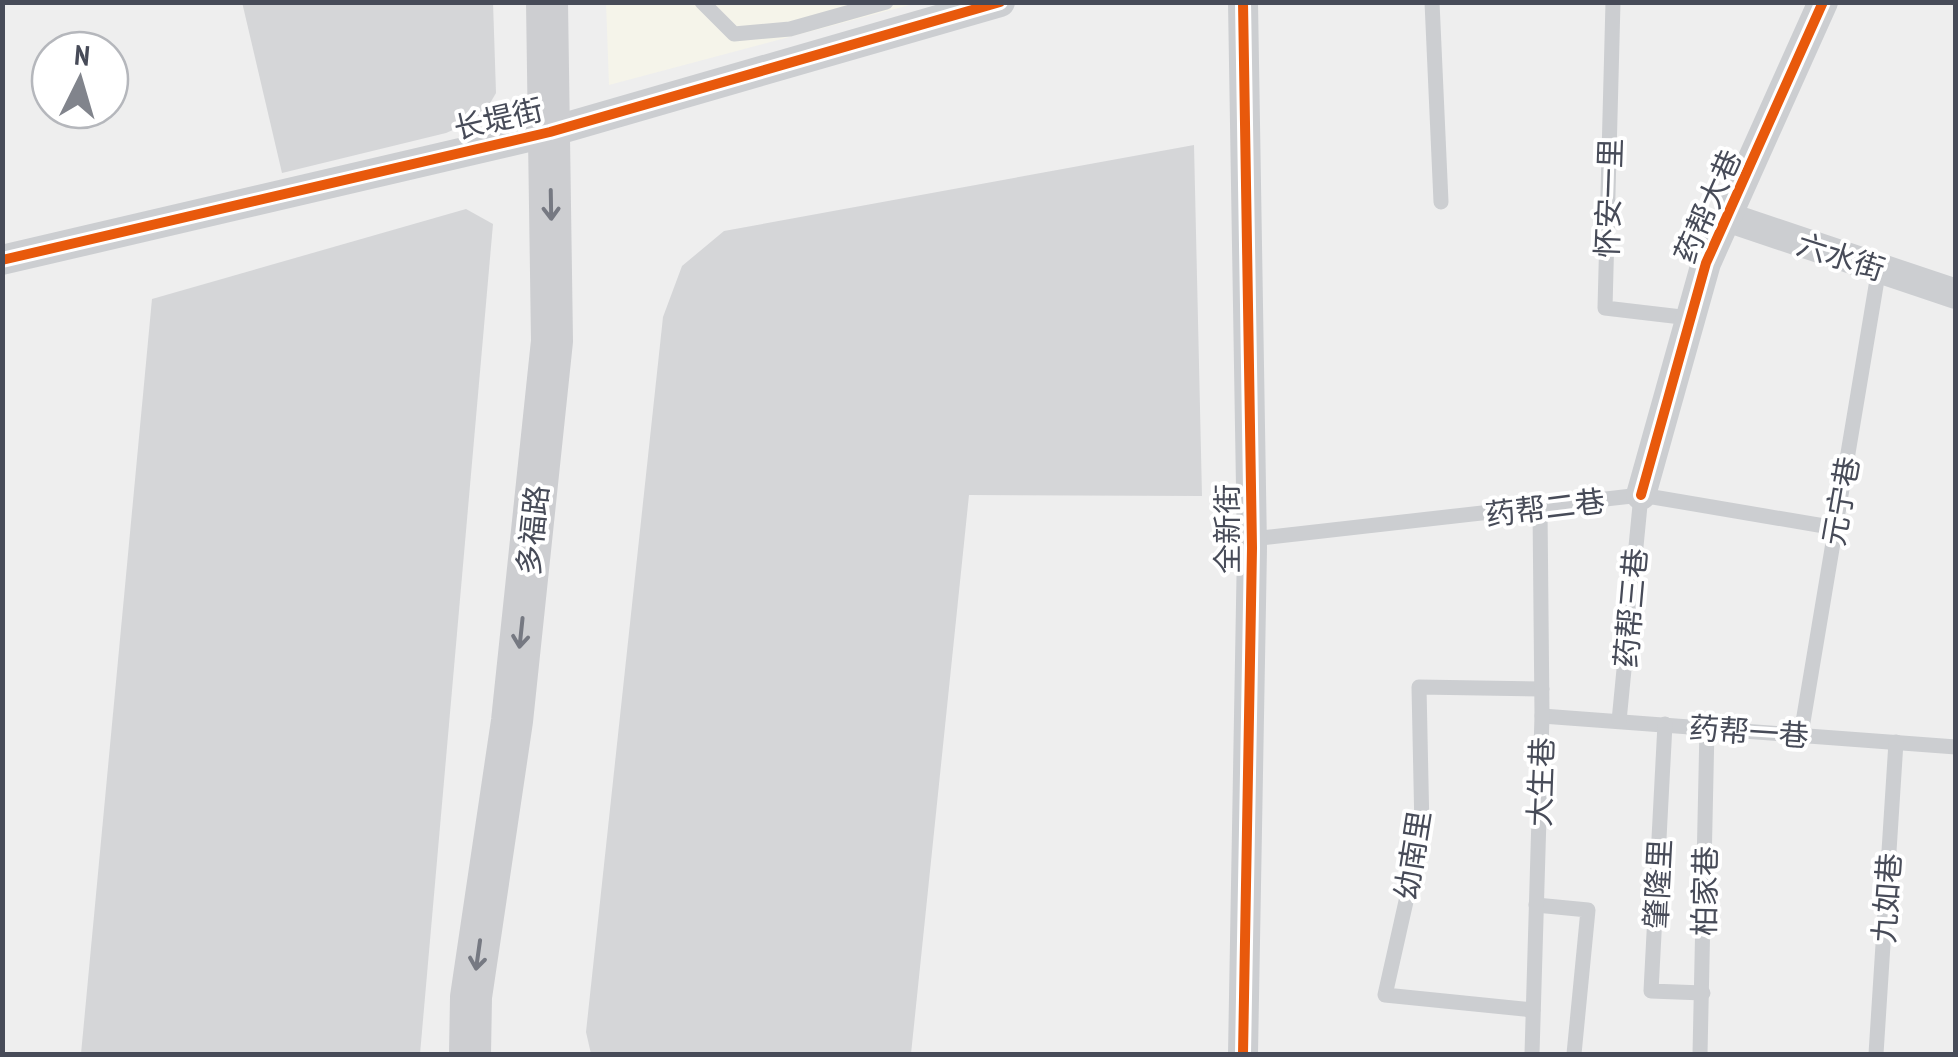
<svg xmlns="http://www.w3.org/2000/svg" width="1958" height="1057" viewBox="0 0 1958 1057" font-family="'PT Sans Narrow','Noto Sans SC',sans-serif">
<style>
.commercial{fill:#f5f4ea}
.building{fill:#d5d6d8}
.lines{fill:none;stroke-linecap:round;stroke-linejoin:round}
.service{stroke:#ccced1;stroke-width:15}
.minor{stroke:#ccced1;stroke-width:30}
.secondary{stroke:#cdced1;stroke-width:42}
.cycleway-casing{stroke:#fff;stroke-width:16}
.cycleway{stroke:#e8590c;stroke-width:10}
.oneway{stroke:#767982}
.labels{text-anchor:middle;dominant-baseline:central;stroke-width:8;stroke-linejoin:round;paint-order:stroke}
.street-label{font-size:30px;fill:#474b58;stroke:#fff}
</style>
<rect width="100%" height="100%" fill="#eee"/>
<path class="commercial" d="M606,2L917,3L609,85Z"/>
<g class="building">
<path d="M242,2H493L496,93L482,117L446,133L282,173Z"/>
<path d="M1194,145L1202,496L969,495L911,1054H591L586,1032L663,317L682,266L724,231Z"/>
<path d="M466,209L493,224L420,1054H81L152,299Z"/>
</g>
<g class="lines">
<g class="service">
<path d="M702,2L734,34L790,29L886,2"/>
<path d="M1432,2L1441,202"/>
<path d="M1613,2L1605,308L1690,318"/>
<path d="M1252,539L1641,495L1836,528"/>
<path d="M1542,716L1956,747"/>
<path d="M1619,721L1641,495"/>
<path d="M1665,724L1651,991L1703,993"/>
<path d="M1801,734L1879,268"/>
<path d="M1536,905L1588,910L1574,1054"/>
<path d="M1533,1010L1385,995L1422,830L1419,687L1542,689"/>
<path d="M1532,1054L1542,716L1540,509"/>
<path d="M1700,1054L1707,728"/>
<path d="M1876,1054L1896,742"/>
</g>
<g class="minor">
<path d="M1727,217L1956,294"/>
<path d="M2,260L550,132L1000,2"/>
<path d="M1641,495L1706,263L1823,2"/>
<path d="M1243,1054L1252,548L1243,2"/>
</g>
<path class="secondary" d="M470,1054L471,997L512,721L552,341L547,2"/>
<g class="cycleway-casing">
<g id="cycleway">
<path d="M2,260L550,132L1000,2"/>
<path d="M1641,495L1706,263L1823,2"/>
<path d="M1243,1054L1252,548L1243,2"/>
</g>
</g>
<use href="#cycleway" class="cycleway"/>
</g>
<defs><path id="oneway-shaft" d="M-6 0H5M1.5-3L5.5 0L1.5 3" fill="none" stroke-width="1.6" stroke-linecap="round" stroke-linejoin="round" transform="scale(2.5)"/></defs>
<g class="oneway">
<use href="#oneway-shaft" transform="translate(551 205) rotate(89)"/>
<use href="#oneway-shaft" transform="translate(521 633) rotate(96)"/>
<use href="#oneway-shaft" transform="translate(478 955) rotate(98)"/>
</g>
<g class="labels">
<g class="street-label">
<text transform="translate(498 118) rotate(-13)">长堤街</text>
<text transform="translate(1608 198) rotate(-88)">怀安一里</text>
<text transform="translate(1707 206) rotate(-66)">药帮大巷</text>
<text transform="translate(1841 256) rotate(18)">六水街</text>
<text transform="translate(1840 501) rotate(-80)">元宁巷</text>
<text transform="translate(1545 507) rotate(-7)">药帮二巷</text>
<text transform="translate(1226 529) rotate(-90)">全新街</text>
<text transform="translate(532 530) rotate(-84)">多福路</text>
<text transform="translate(1630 608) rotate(-85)">药帮三巷</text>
<text transform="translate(1749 731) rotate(4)">药帮一巷</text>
<text transform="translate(1540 782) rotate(-88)">大生巷</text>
<text transform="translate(1412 855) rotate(-81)">幼南里</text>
<text transform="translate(1657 884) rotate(-87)">肇隆里</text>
<text transform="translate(1704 891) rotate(-89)">柏家巷</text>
<text transform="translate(1886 898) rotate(-86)">九如巷</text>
</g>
</g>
<rect width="1958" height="1057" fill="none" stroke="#474b58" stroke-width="10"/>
<g transform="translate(80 80) rotate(5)"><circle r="48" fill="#ffffff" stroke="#b5b7bc" stroke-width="2.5"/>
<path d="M0-8L18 38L0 25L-18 38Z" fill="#81848c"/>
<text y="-15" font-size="28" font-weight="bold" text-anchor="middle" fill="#474b58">N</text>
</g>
</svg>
